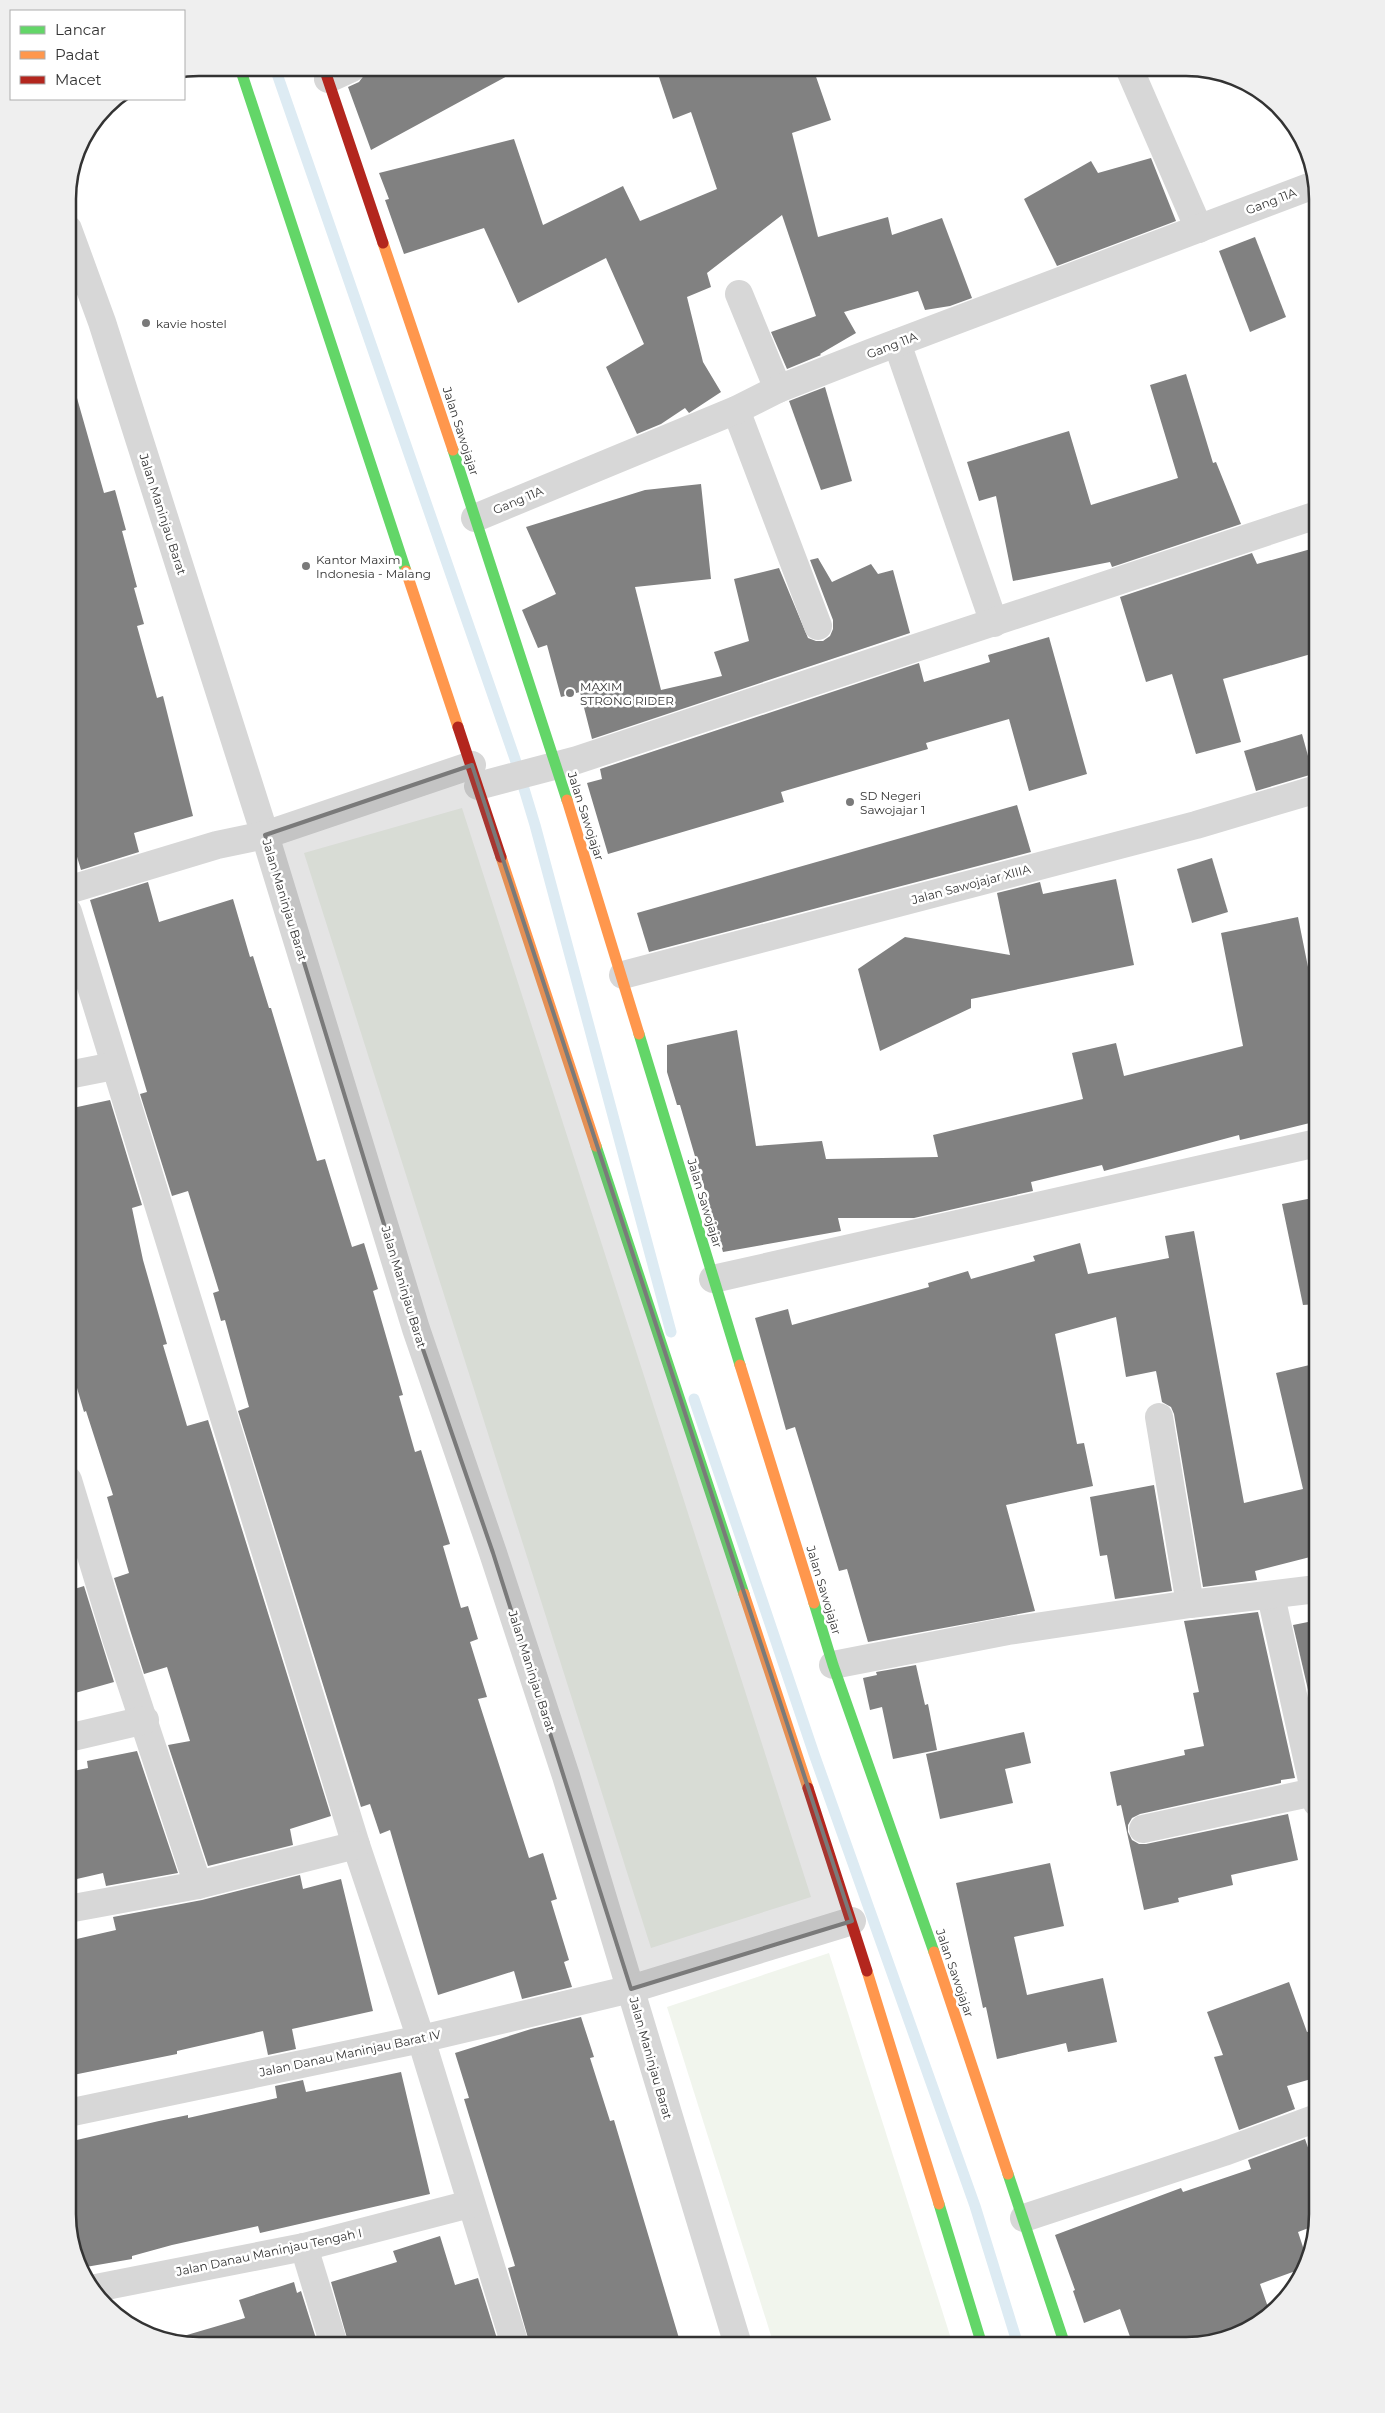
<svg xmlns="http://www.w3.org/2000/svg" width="1385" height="2413" viewBox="0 0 1385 2413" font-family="Montserrat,sans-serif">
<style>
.green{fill:#f1f5ed}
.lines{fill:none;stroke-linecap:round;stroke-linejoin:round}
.stream{stroke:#ddebf3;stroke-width:11}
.building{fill:#818181}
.street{stroke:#d7d7d7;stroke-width:28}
.fast{stroke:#63d668;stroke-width:11}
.slow{stroke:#ff974d;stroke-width:11}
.jam{stroke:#b3261e;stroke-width:11}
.marked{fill:#7a7a7a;fill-opacity:0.2;stroke:#7a7a7a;stroke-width:4;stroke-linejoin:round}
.poi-dot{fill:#7a7a7a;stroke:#fff;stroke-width:2}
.labels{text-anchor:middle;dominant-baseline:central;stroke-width:5;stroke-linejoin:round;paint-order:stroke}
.street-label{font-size:12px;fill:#333;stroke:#fff}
.poi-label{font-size:12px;fill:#333;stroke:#fff;text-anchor:start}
.rim{fill:none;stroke:#333;stroke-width:2.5}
</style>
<rect width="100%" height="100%" fill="#fff"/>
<g class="green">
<path d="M462,808L811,1897L651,1948L304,853Z"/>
<path d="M829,1953L953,2345H774L667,2007Z"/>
</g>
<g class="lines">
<g class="stream">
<path d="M275,68L515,759L535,825L671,1332"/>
<path d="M694,1399L814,1754L975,2206L1018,2345"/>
</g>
</g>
<g class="building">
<path d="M374,68H522L371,150L348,87L359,82L367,71Z"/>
<path d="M656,68H813L831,120L792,133L818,237L888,217L892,235L942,218L972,298L950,306L925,310L918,291L844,312L856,333L820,354L821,355L787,369L771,332L816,316L782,215L707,273L711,287L687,297L703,362L721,392L689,413L685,408L661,424L637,434L606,367L644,344L606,258L518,303L484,228L404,254L385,200L389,199L379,173L514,139L543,225L623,186L640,221L717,189L691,112L673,119Z"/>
<path d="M1151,158L1176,221L1057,266L1024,199L1091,161L1098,173Z"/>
<path d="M1255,237L1286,317L1250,332L1219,251Z"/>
<path d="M1186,374L1213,463L1216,462L1241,524L1112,567L1110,562L1013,581L996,496L979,501L967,462L1069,431L1091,505L1178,478L1150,385Z"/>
<path d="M825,387L852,481L821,490L789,401Z"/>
<path d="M77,398L104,493L115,490L126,530L122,531L137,587L134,588L144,624L137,626L157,698L163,696L193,816L134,833L139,852L81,870L68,827V399Z"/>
<path d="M701,484L711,579L635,587L661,690L722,676L714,652L749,641L734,579L779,568L808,638L816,641H823L830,636L833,629V620L810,560L818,558L832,582L871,564L878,574L893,570L910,633L592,739L580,692L561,697L547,645L538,648L522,610L556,594L526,527L645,490Z"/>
<path d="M1318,547V603L1308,604L1318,638V652L1223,679L1241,742L1196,754L1172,674L1146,682L1120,597L1252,553L1257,564Z"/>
<path d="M1049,637L1087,774L1029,791L1009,719L926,743L928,749L781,792L784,802L608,854L587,783L602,779L600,769L919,663L924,682L990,662L988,655Z"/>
<path d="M1302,734L1313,774L1256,791L1244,751Z"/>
<path d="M1017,805L1031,852L649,952L637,913Z"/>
<path d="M1212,858L1228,912L1192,923L1177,869Z"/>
<path d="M1116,879L1134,965L971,999V1008L880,1051L858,969L905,937L1010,955L997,893L1040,882L1043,894Z"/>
<path d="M148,882L159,922L233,899L250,957L253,956L269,1008H271L317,1161L325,1159L352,1247L364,1243L378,1289L373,1291L403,1395L399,1396L415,1452L421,1450L450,1544L443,1546L461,1608L468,1606L478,1639L470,1642L487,1697L478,1699L529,1858L543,1853L557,1899L551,1901L569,1960L564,1962L572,1987L522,1999L514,1971L438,1995L390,1830L380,1834L370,1804L361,1807L238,1411L249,1407L225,1320L221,1321L213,1293L219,1291L188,1191L172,1196L140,1094L147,1092L90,900Z"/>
<path d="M1298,917L1318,1017V1121L1240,1140L1239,1135L1104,1171L1102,1165L1031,1182L1033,1191L914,1218H838L841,1231L723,1252L680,1105H677L667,1072V1045L737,1030L756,1146L822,1141L826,1159L938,1157L933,1135L1083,1099L1072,1053L1116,1043L1124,1076L1243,1046L1221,933Z"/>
<path d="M110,1100L142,1205L132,1208L143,1260L167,1344L163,1345L187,1426L208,1420L331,1816L290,1829L293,1845L208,1866L168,1745L190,1741L167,1667L144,1674L131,1633L114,1578L129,1573L107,1497L113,1495L86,1411L84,1412L68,1357V1109Z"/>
<path d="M1318,1197V1304L1303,1305L1282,1204Z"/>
<path d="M1194,1231L1244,1503L1303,1489L1276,1373L1318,1363V1555L1255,1571L1257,1580L1203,1587L1174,1414L1171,1407L1162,1402L1156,1371L1126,1377L1116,1317L1055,1334L1077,1444L1084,1443L1093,1486L1006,1505L1035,1611L868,1642L847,1569L839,1571L795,1427L786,1430L755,1318L788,1309L792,1325L929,1287L928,1283L968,1271L971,1279L1035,1261L1033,1256L1080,1243L1088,1274L1169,1258L1165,1236Z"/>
<path d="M1154,1485L1172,1591L1115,1599L1107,1555L1100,1556L1090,1497Z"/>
<path d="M84,1586L114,1682L68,1695V1591Z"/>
<path d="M1258,1612L1295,1778L1281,1780V1783L1140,1814L1132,1818L1128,1825V1832L1132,1840L1139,1844H1146L1288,1814L1298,1860L1231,1875L1233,1885L1178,1898L1179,1902L1144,1910L1121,1805L1117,1806L1110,1772L1185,1755L1184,1750L1204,1746L1193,1693L1199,1692L1184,1621Z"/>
<path d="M1318,1620V1733L1293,1625Z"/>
<path d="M916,1665L925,1705L928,1704L937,1750L893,1759L882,1707L870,1710L863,1678L877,1675L876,1672Z"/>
<path d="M1024,1732L1031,1763L1005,1769L1013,1803L940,1819L926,1754Z"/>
<path d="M137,1751L178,1873L106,1886L103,1873L68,1881V1772L88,1768L87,1761Z"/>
<path d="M1050,1863L1064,1926L1014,1937L1027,1995L1103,1978L1117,2042L1068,2052L1066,2043L997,2059L986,2007L983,2008L956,1883Z"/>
<path d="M300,1875L303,1889L341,1879L373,2011L292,2029L296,2049L268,2055L263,2031L177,2051V2054L68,2076V1941L116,1930L113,1917L202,1900Z"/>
<path d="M1289,1982L1307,2032L1318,2029V2077L1287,2086L1295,2109L1239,2130L1214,2057L1223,2055L1207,2012Z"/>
<path d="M581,2017L594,2057L590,2058L610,2121L614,2120L681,2345H530L508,2268L515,2266L464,2099L469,2098L455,2053L531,2029Z"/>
<path d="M401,2072L430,2194L260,2233L258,2226L172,2245L132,2256V2259L80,2268L68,2214V2142L159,2121L188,2115V2118L277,2098L275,2086L303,2080L306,2092Z"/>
<path d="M1305,2139L1311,2156L1318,2154V2214L1314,2226L1298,2232L1305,2253L1301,2269L1260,2284L1269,2310L1251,2326L1211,2339L1186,2346L1133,2345L1120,2309L1084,2323L1073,2291L1075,2290L1055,2235L1181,2188L1183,2192L1251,2169L1248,2160Z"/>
<path d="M440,2236L455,2285L478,2278L499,2345H349L331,2282L397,2262L393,2251Z"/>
<path d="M294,2282L297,2293L301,2291L318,2345H191L181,2342L180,2337L245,2318L239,2300Z"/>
</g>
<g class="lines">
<g class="street">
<path d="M1129,68L1199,229"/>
<path d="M328,79L352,68"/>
<path d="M68,229L102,322L265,835L416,1329L493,1553L566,1776L738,2345"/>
<path d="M739,294L778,389"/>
<path d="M897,343L994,623"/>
<path d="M736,410L818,626"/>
<path d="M475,518L736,410L778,389L870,353L1314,185"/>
<path d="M478,786L577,760L1317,515"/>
<path d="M68,890L217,845L265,835L472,765"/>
<path d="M68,912L356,1845L421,2039L515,2345"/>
<path d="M623,975L1196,825L1317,789"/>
<path d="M68,1075L114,1066"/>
<path d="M713,1279L1317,1143"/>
<path d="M1159,1417L1190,1604"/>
<path d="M68,1480L116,1638L198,1885"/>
<path d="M1271,1596L1317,1803"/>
<path d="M833,1665L1008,1631L1190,1604L1317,1589"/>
<path d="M68,1738L145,1720"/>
<path d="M1143,1829L1314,1792"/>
<path d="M68,1909L198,1885L356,1845"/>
<path d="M68,2113L421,2039L631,1989L852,1921"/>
<path d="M1024,2218L1224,2152L1317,2118"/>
<path d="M304,2247L334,2345"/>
<path d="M96,2288L304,2247L470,2204"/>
</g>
<g class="fast">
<path d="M240,68L406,571"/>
<path d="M453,450L567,800"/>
<path d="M639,1034L740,1365"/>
<path d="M596,1146L744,1594"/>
<path d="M814,1603L833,1665L934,1952"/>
<path d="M1008,2174L1065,2345"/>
<path d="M939,2204L982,2345"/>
</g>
<g class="slow">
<path d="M383,243L453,450"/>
<path d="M406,571L458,727"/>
<path d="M567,800L639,1034"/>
<path d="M501,857L596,1146"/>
<path d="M740,1365L814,1603"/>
<path d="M744,1594L808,1788"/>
<path d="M934,1952L1008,2174"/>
<path d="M867,1971L939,2204"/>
</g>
<g class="jam">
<path d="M324,68L383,243"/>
<path d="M458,727L501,857"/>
<path d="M808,1788L867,1971"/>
</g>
</g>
<path class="marked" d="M472,765L852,1921L631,1989L493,1553L416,1329L265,835Z"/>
<g class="poi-dot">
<circle cx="146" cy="323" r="5"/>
<circle cx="306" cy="566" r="5"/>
<circle cx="570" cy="693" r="5"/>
<circle cx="850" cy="802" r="5"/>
</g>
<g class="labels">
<g class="street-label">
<text transform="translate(1271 201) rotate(-21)">Gang 11A</text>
<text transform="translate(892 345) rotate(-21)">Gang 11A</text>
<text transform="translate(461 431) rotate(72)">Jalan Sawojajar</text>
<text transform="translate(518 500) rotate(-23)">Gang 11A</text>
<text transform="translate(163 514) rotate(72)">Jalan Maninjau Barat</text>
<text transform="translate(586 816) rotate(72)">Jalan Sawojajar</text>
<text transform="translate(971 884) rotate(-15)">Jalan Sawojajar XIIIA</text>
<text transform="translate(285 900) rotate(73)">Jalan Maninjau Barat</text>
<text transform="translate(705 1203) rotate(73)">Jalan Sawojajar</text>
<text transform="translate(404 1287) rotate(73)">Jalan Maninjau Barat</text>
<text transform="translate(824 1590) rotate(73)">Jalan Sawojajar</text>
<text transform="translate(532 1671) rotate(72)">Jalan Maninjau Barat</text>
<text transform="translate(955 1973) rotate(71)">Jalan Sawojajar</text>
<text transform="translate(350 2053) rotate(-12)">Jalan Danau Maninjau Barat IV</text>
<text transform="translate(651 2058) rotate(74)">Jalan Maninjau Barat</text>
<text transform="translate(269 2252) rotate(-12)">Jalan Danau Maninjau Tengah I</text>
</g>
<g class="poi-label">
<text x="156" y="323">kavie hostel</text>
<text x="316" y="559">Kantor Maxim<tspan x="316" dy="14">Indonesia - Malang</tspan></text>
<text x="580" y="686">MAXIM<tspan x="580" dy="14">STRONG RIDER</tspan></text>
<text x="860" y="795">SD Negeri<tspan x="860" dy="14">Sawojajar 1</tspan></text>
</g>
</g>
<path d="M0 0H1385V2413H0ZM199 76H1186A123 123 0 0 1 1309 199V2214A123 123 0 0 1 1186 2337H199A123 123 0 0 1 76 2214V199A123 123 0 0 1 199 76Z" fill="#efefef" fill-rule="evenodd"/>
<path class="rim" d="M199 76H1186A123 123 0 0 1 1309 199V2214A123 123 0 0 1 1186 2337H199A123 123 0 0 1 76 2214V199A123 123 0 0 1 199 76Z"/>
<rect x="10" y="10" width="175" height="90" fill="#ffffff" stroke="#adadad"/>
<rect x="20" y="26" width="25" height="8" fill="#63d668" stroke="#adadad"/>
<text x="55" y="35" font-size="15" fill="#333333">Lancar</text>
<rect x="20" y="51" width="25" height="8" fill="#ff974d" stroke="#adadad"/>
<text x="55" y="60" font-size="15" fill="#333333">Padat</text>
<rect x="20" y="76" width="25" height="8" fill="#b3261e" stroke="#adadad"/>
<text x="55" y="85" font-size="15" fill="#333333">Macet</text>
</svg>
